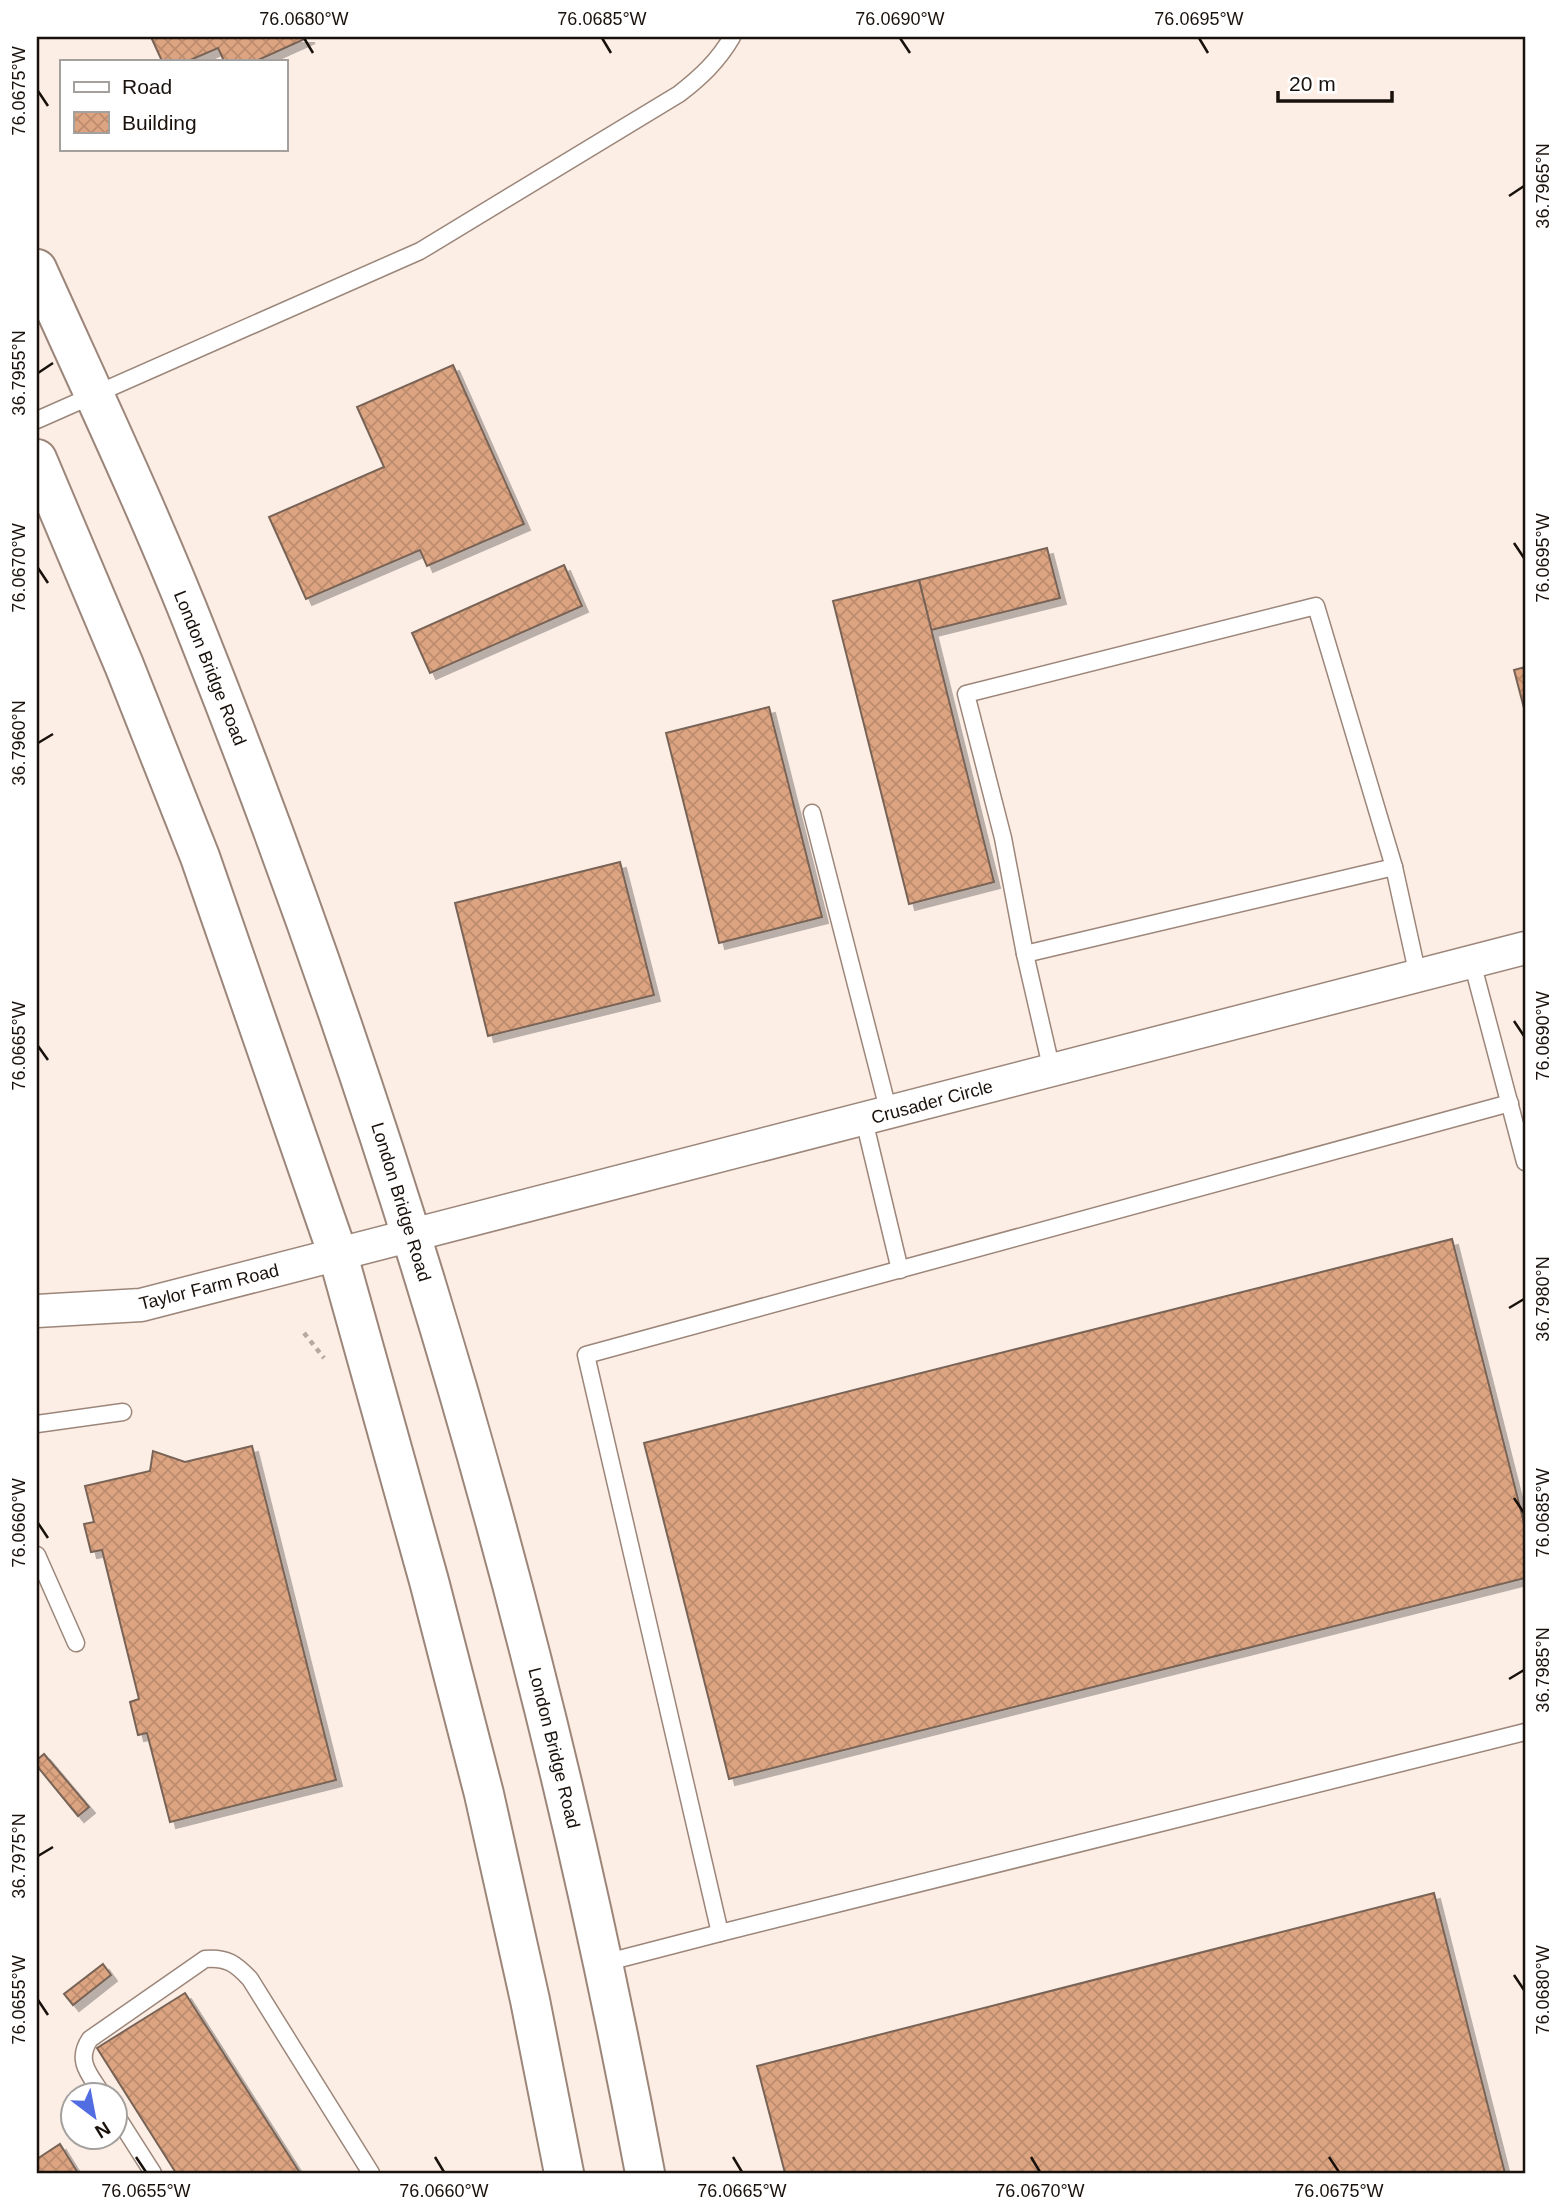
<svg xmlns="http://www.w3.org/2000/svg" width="1562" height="2210" viewBox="0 0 1562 2210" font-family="Arial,sans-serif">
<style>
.building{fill:url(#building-cross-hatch);stroke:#786457;stroke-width:2;filter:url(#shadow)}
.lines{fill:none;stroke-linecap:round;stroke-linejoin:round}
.lane-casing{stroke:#9c867a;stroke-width:19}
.street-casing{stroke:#9c867a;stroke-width:35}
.primary-casing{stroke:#9c867a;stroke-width:42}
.path{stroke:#b4a8a0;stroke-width:4.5;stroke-dasharray:5 5;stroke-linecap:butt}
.lane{stroke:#fff;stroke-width:16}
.street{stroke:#fff;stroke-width:32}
.primary{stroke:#fff;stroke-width:38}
.ticks{fill:none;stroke:#19110c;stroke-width:2.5}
.labels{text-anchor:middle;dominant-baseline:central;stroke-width:5;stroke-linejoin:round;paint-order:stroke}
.street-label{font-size:18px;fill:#19110c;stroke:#fff}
.neatline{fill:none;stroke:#19110c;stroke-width:2.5}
.ticks-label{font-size:18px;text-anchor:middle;fill:#19110c}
</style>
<defs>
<pattern id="building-cross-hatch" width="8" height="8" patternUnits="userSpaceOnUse" patternTransform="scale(1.75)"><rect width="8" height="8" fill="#dda481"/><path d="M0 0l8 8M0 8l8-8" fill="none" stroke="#bd8c6e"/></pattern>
<filter id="shadow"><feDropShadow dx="6" dy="6" stdDeviation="0" flood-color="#0004"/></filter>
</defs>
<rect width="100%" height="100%" fill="#fceee5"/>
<g class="building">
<path d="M151,37H309L256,61H224L218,48L188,61H162Z"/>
<path d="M453,365L524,524L427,566L420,550L306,599L269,517L384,467L357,407Z"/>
<path d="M1047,548L1060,598L931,630L919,580Z"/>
<path d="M564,565L582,606L430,673L412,633Z"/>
<path d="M919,580L994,882L909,904L833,601Z"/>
<path d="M1525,667V712L1514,670Z"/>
<path d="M769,707L822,917L719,943L666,733Z"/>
<path d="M620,862L654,995L488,1036L455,903Z"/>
<path d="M1452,1239L1525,1527V1578L729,1779L644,1443Z"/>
<path d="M252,1446L336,1780L170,1822L147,1733L138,1735L130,1702L139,1699L102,1550L91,1552L84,1524L94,1522L85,1486L150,1471L153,1451L185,1462Z"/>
<path d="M44,1754L89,1807L78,1816L37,1766V1760Z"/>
<path d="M1434,1893L1505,2173H785L757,2066Z"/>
<path d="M103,1964L111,1975L73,2005L64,1994Z"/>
<path d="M185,1993L300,2173H176L97,2048Z"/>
<path d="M60,2144L78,2173H37V2159Z"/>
</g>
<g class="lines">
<g class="lane-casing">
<g id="lane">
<path d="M37,420L420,251L679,94C701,77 718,61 732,37"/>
<path d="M812,813L889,1113"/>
<path d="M1025,954L1003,838L966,694L1316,606L1394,867"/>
<path d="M1472,962L1525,1162"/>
<path d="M1052,1071L1025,954L1394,867L1418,976"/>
<path d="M1510,1103L586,1355L720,1933L1525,1732"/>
<path d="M864,1120L900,1270"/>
<path d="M37,1424L123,1412"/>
<path d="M37,1555L76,1643"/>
<path d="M604,1963L720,1933"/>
<path d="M102,2094C90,2075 75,2061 90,2039L205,1959C227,1957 236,1964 250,1979L371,2173"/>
<path d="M116,2115L153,2173"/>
</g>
</g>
<g class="street-casing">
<path id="street" d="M37,1311L141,1305L1525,948"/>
</g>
<g class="primary-casing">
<g id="primary">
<path d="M37,269C92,391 150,513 199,638C396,1134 547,1648 645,2173"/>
<path d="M37,459L124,665L200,857L338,1255L429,1581L484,1794L530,2000L564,2173"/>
</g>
</g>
<path class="path" d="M304,1333L324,1358"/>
<use href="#lane" class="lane"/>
<use href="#street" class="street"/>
<use href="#primary" class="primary"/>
</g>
<path class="ticks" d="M304,38L313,53M602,38L611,53M900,38L910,53M1199,38L1208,53M38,91L48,106M1509,196L1524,186M38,373L53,363M1514,543L1524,558M38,568L48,583M38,743L53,734M1514,1021L1524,1036M38,1046L48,1060M1509,1308L1524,1299M1514,1498L1524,1513M38,1523L48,1538M1509,1679L1524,1670M38,1856L53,1847M1514,1975L1524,1990M38,2000L48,2015M136,2157L146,2172M435,2157L444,2172M733,2157L742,2172M1031,2157L1040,2172M1329,2157L1339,2172"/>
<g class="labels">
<g class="street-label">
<text transform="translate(210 668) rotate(68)">London Bridge Road</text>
<text transform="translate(932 1102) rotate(-15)">Crusader Circle</text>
<text transform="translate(401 1202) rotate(73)">London Bridge Road</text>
<text transform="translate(209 1287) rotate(-14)">Taylor Farm Road</text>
<text transform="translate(554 1748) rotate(76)">London Bridge Road</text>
</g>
</g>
<rect width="1562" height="2210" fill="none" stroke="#ffffff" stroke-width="77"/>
<rect x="60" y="60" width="228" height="91" fill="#ffffff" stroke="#a3a09e" stroke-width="2"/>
<rect x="74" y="82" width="35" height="10" fill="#ffffff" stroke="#a3a09e" stroke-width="2"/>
<text x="122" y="94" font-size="21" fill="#19110c">Road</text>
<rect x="74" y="112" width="35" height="21" fill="url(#building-cross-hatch)" stroke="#a3a09e" stroke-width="2"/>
<text x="122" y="130" font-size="21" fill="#19110c">Building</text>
<g transform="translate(94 2116) rotate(148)"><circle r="33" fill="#ffffff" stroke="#a3a09e" stroke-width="2"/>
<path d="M0-5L12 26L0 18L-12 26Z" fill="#526ce2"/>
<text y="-10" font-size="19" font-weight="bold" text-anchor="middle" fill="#19110c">N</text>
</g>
<path d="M1278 91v10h114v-10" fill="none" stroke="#19110c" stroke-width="3.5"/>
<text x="1289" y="91" font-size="21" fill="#19110c" stroke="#ffffff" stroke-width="5" paint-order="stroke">20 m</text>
<rect x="38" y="38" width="1486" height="2134" class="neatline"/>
<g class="ticks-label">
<text x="304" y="25">76.0680°W</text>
<text x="602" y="25">76.0685°W</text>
<text x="900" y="25">76.0690°W</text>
<text x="1199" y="25">76.0695°W</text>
<text transform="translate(19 91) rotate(-90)" y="6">76.0675°W</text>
<text transform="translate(1543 186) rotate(-90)" y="6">36.7965°N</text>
<text transform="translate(19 373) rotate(-90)" y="6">36.7955°N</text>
<text transform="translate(1543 558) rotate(-90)" y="6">76.0695°W</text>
<text transform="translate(19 568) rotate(-90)" y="6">76.0670°W</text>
<text transform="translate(19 743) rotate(-90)" y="6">36.7960°N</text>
<text transform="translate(1543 1036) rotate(-90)" y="6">76.0690°W</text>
<text transform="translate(19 1046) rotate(-90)" y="6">76.0665°W</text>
<text transform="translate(1543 1299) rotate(-90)" y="6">36.7980°N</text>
<text transform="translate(1543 1513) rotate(-90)" y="6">76.0685°W</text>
<text transform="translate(19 1523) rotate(-90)" y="6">76.0660°W</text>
<text transform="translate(1543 1670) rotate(-90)" y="6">36.7985°N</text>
<text transform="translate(19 1856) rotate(-90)" y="6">36.7975°N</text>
<text transform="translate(1543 1990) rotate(-90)" y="6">76.0680°W</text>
<text transform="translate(19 2000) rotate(-90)" y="6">76.0655°W</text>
<text x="146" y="2197">76.0655°W</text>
<text x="444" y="2197">76.0660°W</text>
<text x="742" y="2197">76.0665°W</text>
<text x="1040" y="2197">76.0670°W</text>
<text x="1339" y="2197">76.0675°W</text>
</g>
</svg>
